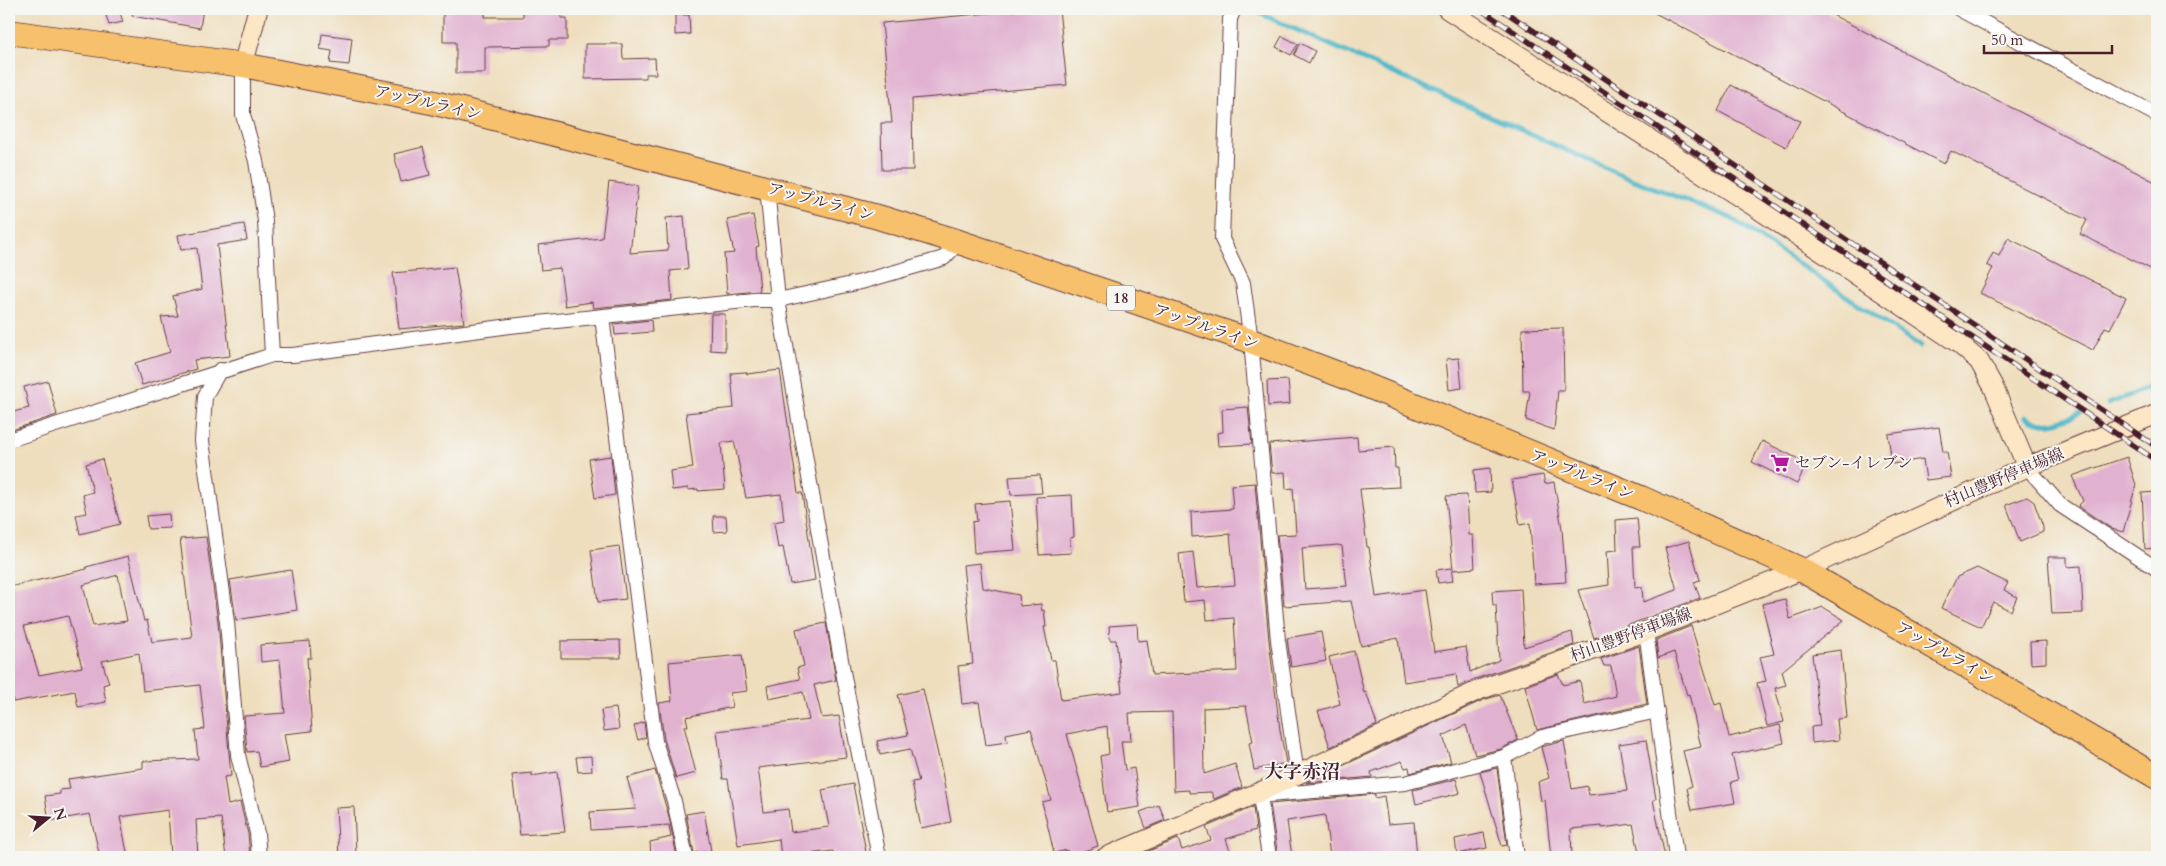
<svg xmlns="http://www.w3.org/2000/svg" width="2166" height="866" viewBox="0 0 2166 866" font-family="Cardo,'Noto Serif JP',serif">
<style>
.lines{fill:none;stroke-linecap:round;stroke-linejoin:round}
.stream{stroke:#4ab5c6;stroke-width:5}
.building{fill:#e1b1d0;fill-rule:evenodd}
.street-casing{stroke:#633c41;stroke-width:16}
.secondary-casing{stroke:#633c41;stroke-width:21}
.highway-casing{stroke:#633c41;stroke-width:26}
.street{stroke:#fff;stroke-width:14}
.secondary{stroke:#fce6c4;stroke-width:19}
.highway{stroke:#f7c06c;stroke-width:24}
.rail-casing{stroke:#4a1f2b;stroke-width:5.5}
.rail{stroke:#f6f6f2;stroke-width:4;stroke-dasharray:11;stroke-linecap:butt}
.labels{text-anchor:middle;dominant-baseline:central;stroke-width:4;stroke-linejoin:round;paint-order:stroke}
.shield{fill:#f6f6f2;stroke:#7e6067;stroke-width:1}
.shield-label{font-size:15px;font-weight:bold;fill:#4a1f2b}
.street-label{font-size:16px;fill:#4a1f2b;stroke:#f6f6f2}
.poi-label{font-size:16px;fill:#4a1f2b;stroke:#f6f6f2;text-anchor:start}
.quarter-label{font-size:19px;font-weight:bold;fill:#4a1f2b;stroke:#f6f6f2}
</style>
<rect width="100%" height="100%" fill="#f6f6f2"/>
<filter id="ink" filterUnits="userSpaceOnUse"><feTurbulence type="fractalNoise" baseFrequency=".02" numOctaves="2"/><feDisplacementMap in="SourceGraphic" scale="10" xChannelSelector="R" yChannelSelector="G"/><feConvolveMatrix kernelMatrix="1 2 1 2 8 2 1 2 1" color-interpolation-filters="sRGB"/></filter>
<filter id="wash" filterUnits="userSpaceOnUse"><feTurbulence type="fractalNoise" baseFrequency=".0096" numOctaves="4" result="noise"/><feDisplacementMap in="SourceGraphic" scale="20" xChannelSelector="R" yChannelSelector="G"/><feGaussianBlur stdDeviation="1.12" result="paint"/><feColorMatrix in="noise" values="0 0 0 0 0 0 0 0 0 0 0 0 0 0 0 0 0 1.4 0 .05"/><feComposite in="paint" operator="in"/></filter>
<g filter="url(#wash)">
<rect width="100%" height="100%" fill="#efdebd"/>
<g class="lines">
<g class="stream">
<path d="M1250,9L1626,177L1731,218L1920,346"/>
<path d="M2108,404L2157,384"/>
<path d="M2026,417C2049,429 2058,422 2080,413"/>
</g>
</g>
<g id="blocks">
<g class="building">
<path d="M104,9H119L123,22L109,25Z"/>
<path d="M133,9H203L200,28L132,16Z"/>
<path d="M443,9H485V17H523V9H561V18H567V40H549V46L485,47V73H456V42H443Z"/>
<path d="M1033,9H1059L1067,85L912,99L913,170H882L881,123H892L882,23Z"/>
<path d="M1647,9H1821L2157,183V272L2080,234L2087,220L1951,151L1944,164Z"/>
<path d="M675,15H689L690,34L675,35Z"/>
<path d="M322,34L352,38L349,65L330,63L332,51L320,49Z"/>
<path d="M1282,36L1298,44L1291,55L1276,47Z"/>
<path d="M1300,43L1315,51L1309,63L1294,55Z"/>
<path d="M585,44H622L623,59L655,58L656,74H646V78L585,79Z"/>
<path d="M1731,85L1800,121L1786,147L1718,111Z"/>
<path d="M423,147L430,175L401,182L394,154Z"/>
<path d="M609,182L638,186L630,253L668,250L666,218L684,216L688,269L670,271L672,300L593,308L592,302L565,306L560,268L541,270L538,245L602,238Z"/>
<path d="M753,215L759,246L756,247L760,291L727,294L724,254L734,253L727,220Z"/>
<path d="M244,224L247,240L217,245L230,356L194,360L196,369L142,385L135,363L170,352L161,317L178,316L173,296L202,289L197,248L181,250L178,235Z"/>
<path d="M2008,238L2126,298L2110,329L2105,327L2093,350L1980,293L1993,268L1987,265L1993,253L1999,256Z"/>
<path d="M455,267L464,323L399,329L393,273Z"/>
<path d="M711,314H725V351L710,350Z"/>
<path d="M651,320L652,332L615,335L614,324Z"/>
<path d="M1563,328L1564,390H1558L1554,430L1526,420L1530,391H1523L1522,329Z"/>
<path d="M1459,358L1462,388L1449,390L1446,359Z"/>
<path d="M780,370L798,493H802L815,580L790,584L783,547L778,548L774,522L784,520L781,494L746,498L734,441L721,443L725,489L698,491V489L688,490V488L672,490L670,471L693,468L686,413L734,408L731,373L746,372L747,374Z"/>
<path d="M1288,380L1290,404L1268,406L1267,381Z"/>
<path d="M48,381L57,415L9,431V413L29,408L24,387Z"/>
<path d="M1248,407L1252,444L1218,446L1217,433L1223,432L1222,409Z"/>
<path d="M1939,427L1943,452H1947L1951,477L1926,480L1923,459L1892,464L1888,434Z"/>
<path d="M1357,437L1358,450L1394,447L1395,468H1398L1399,487L1360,489L1367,547H1369L1376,597L1425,590L1434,652L1466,647L1470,672L1499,660L1496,605H1493L1492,591L1521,589L1524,647L1572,632L1574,645L1475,679L1458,687L1456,674L1404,682L1398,638L1361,646L1351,601L1284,606L1277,535L1296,534L1293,488L1286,489L1285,472L1272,473L1269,444ZM1338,545L1342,546L1347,586L1305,589L1302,548Z"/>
<path d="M1762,441L1807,463L1797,484L1752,462Z"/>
<path d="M611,456L615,495L595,498L589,459Z"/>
<path d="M2127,457L2136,485L2123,532L2112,529L2078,506L2083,501L2072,476Z"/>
<path d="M102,459L120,524L80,534L76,515L87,513L83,495L93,492L86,464Z"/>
<path d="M1490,468L1491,492L1475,493L1474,470Z"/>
<path d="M1040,475L1042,493L1011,495L1009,477Z"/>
<path d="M1543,475L1545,484L1554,482L1562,529L1566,582L1534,584L1530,523L1520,525L1512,480Z"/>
<path d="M1255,483L1269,641L1280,730L1286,763L1254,770L1249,743L1253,742L1246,706L1203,708L1204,774L1235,764L1242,787L1214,799L1211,792L1189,793V790L1174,791L1172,712L1129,713L1131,741H1121L1125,770L1134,768L1140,807L1107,812L1100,756L1109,754L1107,726L1067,734L1098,846L1081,852L1083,857H1069L1067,850L1054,853L1042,802L1051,800L1031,729L1006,734L1007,742L986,745L979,702L962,704L958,666L973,664L963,565L980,563L983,588L1019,595L1020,606L1041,604L1042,611L1044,610L1046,627H1044L1051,660H1055L1061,700L1122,692L1116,640H1110L1109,626L1137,624L1138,641L1147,640L1152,675L1237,671L1234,618L1207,620L1205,600L1184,602L1179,554L1193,552L1197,588L1235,585L1230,534L1192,537L1191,512L1233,509L1231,485Z"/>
<path d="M2157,492V548L2145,549L2142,493Z"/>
<path d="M1072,495L1074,537L1070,538L1071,553L1039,555L1036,497Z"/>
<path d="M1467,495L1469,535H1473L1475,568L1453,570L1446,496Z"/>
<path d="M2027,497L2034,502L2043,527V532L2020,542L2006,505Z"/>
<path d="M1010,501L1015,550L974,553L972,522L977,521L975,504Z"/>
<path d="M169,514L170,528L148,529L146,516Z"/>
<path d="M713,516H726L727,531L714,532Z"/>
<path d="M1637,518L1640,547H1633L1635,588L1642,587L1643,602L1677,590L1665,548L1689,541L1700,580L1694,582L1700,598L1594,638L1578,590L1609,585L1607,551L1617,550L1616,520Z"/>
<path d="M206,537L218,622L231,776L224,777L228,805L240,802L248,834L250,857H226L221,818L196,820L198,857H171L168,810L120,817L128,857H100L90,814L49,821L45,796L60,794V790L70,789L68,779L143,768V761L198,759L195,730L205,729L200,685L143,691L139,653L102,661L109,683L103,685L106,702L78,707L75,691L13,702L9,679V587L87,569L86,567L128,556L144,621L147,620L152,642L192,637L180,539ZM118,575L127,621L93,626L83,585ZM68,616L82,667L39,675L24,626Z"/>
<path d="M619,546L626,599L598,602L591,550Z"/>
<path d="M2048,557H2067V567L2081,566L2083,613L2052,614Z"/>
<path d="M1451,568L1453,581L1438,583L1436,570Z"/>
<path d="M1977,568L2008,583L2004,590L2017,597L2011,611L1993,602L1981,627L1941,608L1957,577Z"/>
<path d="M291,570L297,610L236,620L230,580Z"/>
<path d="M1785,599L1790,619L1823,607L1844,620L1782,671L1786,685L1775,688L1784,722L1767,726L1757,683L1766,681L1760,657L1774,654L1762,604Z"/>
<path d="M826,623L836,680L814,685L822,718L839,716L846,757L758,768L764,812L788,809L791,832L829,827L822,790L853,784L867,857H835L833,851L781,857L779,839L738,845L728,779H723L717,731L809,720L803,692L769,699L767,686L800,679L797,668L804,666L796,629Z"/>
<path d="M1691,626L1715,705L1721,703L1729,737L1780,725L1784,743L1732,755L1738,780L1731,782L1735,803L1692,810L1687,788L1692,786L1683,751L1701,747L1689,694L1687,695L1674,652L1658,658L1656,640Z"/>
<path d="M1321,632L1326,661L1291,667L1287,638Z"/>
<path d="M620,640L621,658H561V641Z"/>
<path d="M310,641L311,658H307L312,731L284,734L289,762L260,767L257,751L247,752L244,716L285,713L280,660L261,662L260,645Z"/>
<path d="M2046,641V663L2031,664L2030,642Z"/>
<path d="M1639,646L1647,704L1537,730L1525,686L1558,674L1563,685L1580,681L1584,704L1616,696L1611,666H1604L1601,659Z"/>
<path d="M1841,650L1847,718L1837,719L1839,740L1812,743L1811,727L1820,726L1812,654Z"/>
<path d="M1354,651L1364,693L1366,692L1377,725L1330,747L1318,711L1340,704L1329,657Z"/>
<path d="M742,655L747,691L730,693L732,707L686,717L688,726H684L696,773L676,778L664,739L659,703L672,701L669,662Z"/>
<path d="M923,689L942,772L951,822L921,828L912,782L919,781L910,749L880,755L877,741L908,735L898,695Z"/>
<path d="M1500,695L1518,740L1501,749L1475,755L1466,725L1443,736L1451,762L1410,773L1409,767L1405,768L1402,761L1371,772L1372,777L1306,783L1483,700Z"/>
<path d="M616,708L619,729L604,731L601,710Z"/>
<path d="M644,722L646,737L638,740L634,726Z"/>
<path d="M1646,740L1656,799L1653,800L1665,857H1640L1633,824L1602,828V826L1571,829L1572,857H1551L1545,800L1541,801L1538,782L1549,778L1541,747L1564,741L1572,789L1587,786L1589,795L1627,791L1619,744Z"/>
<path d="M591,756L592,771L578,772L576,757Z"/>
<path d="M1497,768L1507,845L1502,846L1480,772Z"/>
<path d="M655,770L669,817L677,857H651L650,842L671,837L669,825L591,830L590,812L636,809L627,778Z"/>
<path d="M557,772L565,832L520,835L512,775L532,773V776Z"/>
<path d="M1456,779L1460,793L1416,804L1413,790Z"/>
<path d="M1375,794V798L1384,796L1388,824L1414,822L1417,857H1330L1325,815L1287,821L1292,857H1278L1270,804Z"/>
<path d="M1159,805L1165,820L1146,828L1140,812Z"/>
<path d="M354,807L356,855L339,856L336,808Z"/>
<path d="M1253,807L1256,830L1226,839L1232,857H1134L1178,839L1182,850L1211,840L1206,827Z"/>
<path d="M704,811L711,851L694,853L686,814Z"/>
<path d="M1484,833L1487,848L1457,854L1455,839Z"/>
</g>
</g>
</g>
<g filter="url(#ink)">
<use href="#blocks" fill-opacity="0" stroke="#633c41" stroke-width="1"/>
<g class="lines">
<g class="street-casing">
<g id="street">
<path d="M1234,9L1230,19L1222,239L1243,283L1251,341L1278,640L1297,775"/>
<path d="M1959,9L2157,115"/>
<path d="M243,65V115L256,161L265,221L272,355"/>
<path d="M767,188L778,300L844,677L879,857"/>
<path d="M602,317L655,741L674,801L686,857"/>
<path d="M220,370L205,396L202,441L227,622L238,755L257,833L259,857"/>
<path d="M9,440L272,355H293L510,326L754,300H778L861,282L944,258L959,242"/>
<path d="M2027,467L2060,505L2157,569"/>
<path d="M1646,631L1676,857"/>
<path d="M1504,757L1517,857"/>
<path d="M1259,796L1405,783L1504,757L1542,737L1657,711"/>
<path d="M1260,796L1269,857"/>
</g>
</g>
<g class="secondary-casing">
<g id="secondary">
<path d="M1447,9L1758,209L1958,343L1979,361L1993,386L2027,467"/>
<path d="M243,65L258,9"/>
<path d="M1106,857L1262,791L1479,690L1650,630L1802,570L2027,467L2157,414"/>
</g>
</g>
<g class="highway-casing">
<path id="highway" d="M9,32L243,65L431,102L878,217L959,242L1251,341L1346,377L1641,498L1802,570L2157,777"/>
</g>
<use href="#street" class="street"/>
<use href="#secondary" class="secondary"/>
<use href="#highway" class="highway"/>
<g class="rail-casing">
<g id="rail">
<path d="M1480,9L2157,461"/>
<path d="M1501,9L2157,447"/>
</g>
</g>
<use href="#rail" class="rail"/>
</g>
</g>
<defs>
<g id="supermarket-bare" transform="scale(1.5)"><path d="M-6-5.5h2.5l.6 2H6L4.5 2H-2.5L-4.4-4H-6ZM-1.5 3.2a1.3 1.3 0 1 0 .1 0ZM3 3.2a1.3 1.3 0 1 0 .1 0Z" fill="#b5179e" stroke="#f6f6f2" stroke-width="2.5" paint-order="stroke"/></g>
</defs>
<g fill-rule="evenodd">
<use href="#supermarket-bare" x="1780" y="463"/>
</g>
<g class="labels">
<rect class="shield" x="1107" y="285.5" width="28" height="25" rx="4"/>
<g class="shield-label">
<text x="1121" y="298">18</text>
</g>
<g class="street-label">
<text transform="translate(428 103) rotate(13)">アップルライン</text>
<text transform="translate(821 202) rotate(15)">アップルライン</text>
<text transform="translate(1206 327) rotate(19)">アップルライン</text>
<text transform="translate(1582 475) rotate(22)">アップルライン</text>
<text transform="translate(2004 478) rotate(-23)">村山豊野停車場線</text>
<text transform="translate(1631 635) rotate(-20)">村山豊野停車場線</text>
<text transform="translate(1945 653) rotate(30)">アップルライン</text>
</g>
<g class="poi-label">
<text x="1795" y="463">セブン-イレブン</text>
</g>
<g class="quarter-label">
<text x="1302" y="772">大字赤沼</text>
</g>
</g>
<rect width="2166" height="866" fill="none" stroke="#f6f6f2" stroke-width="30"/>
<g transform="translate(48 818) rotate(72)" stroke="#f6f6f2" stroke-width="4" paint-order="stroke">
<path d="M0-4L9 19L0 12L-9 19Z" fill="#4a1f2b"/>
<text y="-8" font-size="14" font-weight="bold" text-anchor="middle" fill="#4a1f2b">N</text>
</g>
<path d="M1984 45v8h128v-8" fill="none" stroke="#4a1f2b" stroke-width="2.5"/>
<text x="1991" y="45" font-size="15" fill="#4a1f2b" stroke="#f6f6f2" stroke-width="4" paint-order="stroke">50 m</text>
</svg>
